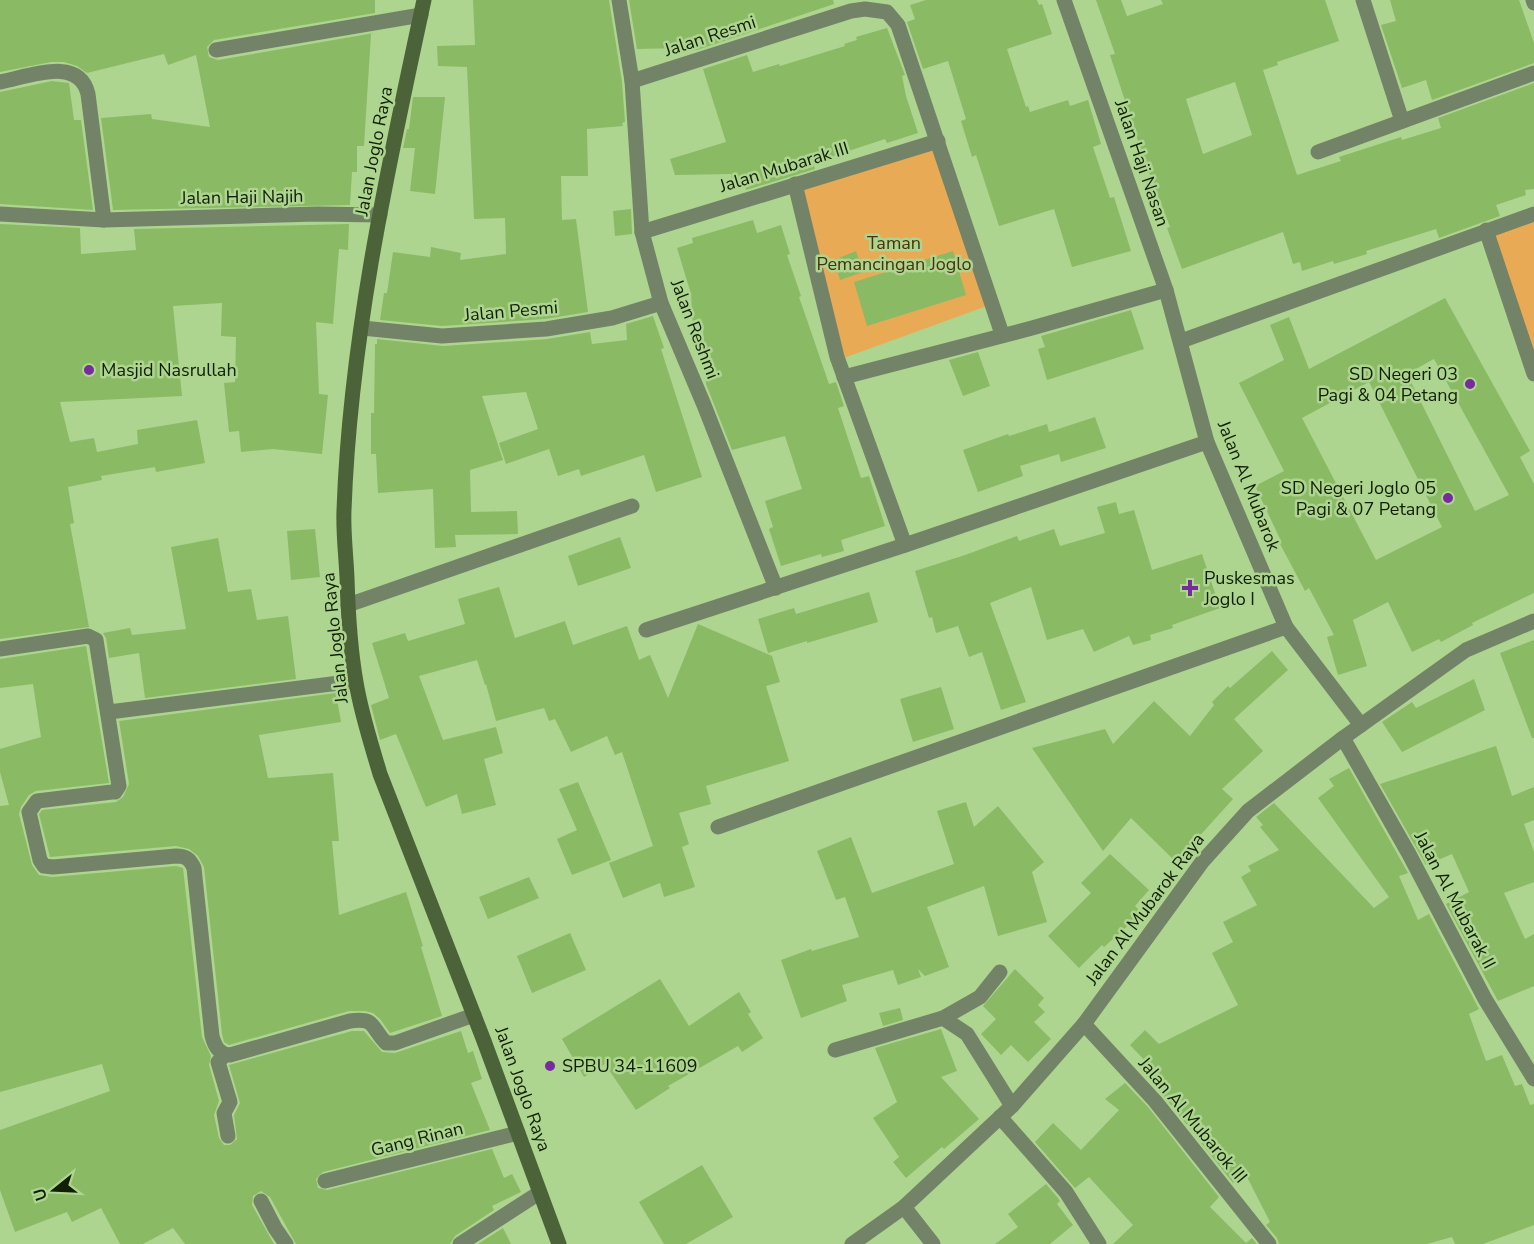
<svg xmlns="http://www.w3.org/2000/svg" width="1534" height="1244" viewBox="0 0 1534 1244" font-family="'Nunito Sans',sans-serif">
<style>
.green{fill:#e9aa55}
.building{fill:#8bba64;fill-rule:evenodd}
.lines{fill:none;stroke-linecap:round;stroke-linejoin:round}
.minor{stroke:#738368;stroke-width:15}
.tertiary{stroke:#738368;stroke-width:15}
.secondary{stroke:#4c633a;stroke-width:15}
.poi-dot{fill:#782b9d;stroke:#add590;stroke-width:2}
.labels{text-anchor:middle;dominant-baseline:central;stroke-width:5;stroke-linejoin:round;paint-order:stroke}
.street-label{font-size:18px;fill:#111f05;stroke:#add590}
.park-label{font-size:18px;fill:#4a310c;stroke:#add590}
.poi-label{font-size:18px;fill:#111f05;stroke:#add590;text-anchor:start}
</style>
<rect width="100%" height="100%" fill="#add590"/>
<g class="green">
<path d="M937,144L998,302L841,359L793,189Z"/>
<path d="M1534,214V355L1486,230Z"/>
</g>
<g class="building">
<path d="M0,0H375V13L214,40L207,47L209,57L218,60L374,33L371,34L364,146H357V172H352L350,205L113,210L101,118L151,114L152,119L210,127L196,55L168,65L164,54L87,73L77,66L64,62H51L0,72Z"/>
<path d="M473,0H609L622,82L625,122L622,123L623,126L587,129L588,176H561L562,220L576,219L588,312L545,319L442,326L380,320L384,293H387L393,252L430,257L431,247L461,253L460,260L506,254L505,218L474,219L467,67L438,66L437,46L475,45Z"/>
<path d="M629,0H833L834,4L697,50L684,51V48L637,49Z"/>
<path d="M926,0H1037L1039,5L1042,4L1052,34L1007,49L1026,107L1028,106L1030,112L1068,100L1070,106L1088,100L1101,144L1093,147L1110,198L1114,197L1131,251L1072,267L1054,209L999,226L976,155L972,157L961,121L966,119L948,61L923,69L907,22L915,19L910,5Z"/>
<path d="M1096,0H1121L1127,16L1163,4L1161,0H1325L1339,41L1277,62L1278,65L1263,70L1297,175L1341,161L1339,157L1401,137L1402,140L1441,128L1438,118L1534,83V189L1525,190L1526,195L1496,205L1500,216L1439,238L1436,229L1366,251L1367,254L1334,264L1333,261L1302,271L1300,262L1293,264L1283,232L1182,269L1167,228L1170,227L1145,162L1110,55L1115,54ZM1235,82L1252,135L1203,154L1186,99Z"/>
<path d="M1390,0H1519L1534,43V63L1432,100L1426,80L1402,88L1381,25L1396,21Z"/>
<path d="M887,28L905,75L902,76L906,96L918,133L887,143L885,139L815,162L813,164L815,169L746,190L742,178L732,181L731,174L675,175L670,159L726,142L703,69L747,55L753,72L779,64L780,66L845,46L844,44L857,40L856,37Z"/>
<path d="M52,81L69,83L74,120H81L93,210L0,204V92Z"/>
<path d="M413,97H445L435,194L410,191L415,148H403L407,129H409Z"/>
<path d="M631,209L632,234L615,236L613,211Z"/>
<path d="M753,220L757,233L781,225L790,254L787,255L801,296L799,297L807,320L829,384L836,382L844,406L838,408L861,478L869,476L885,526L841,540L844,551L822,557L821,554L781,566L769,529L773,527L765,501L802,489L785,436L732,450L706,384L703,329L693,330L691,294L677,248L693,243L692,238Z"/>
<path d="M0,224L80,228L81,254L136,250L134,229L349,224L348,250L339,249L333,324L316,322L319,394L328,395L322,454L273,449L241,452L239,431L229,432L224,383L235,382L236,337L221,336L222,303L173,306L182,396L60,402L70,442L94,438L97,452L138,444L137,430L197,420L205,463L156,472L155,467L101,476L102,480L68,487L74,523L70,524L89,627L0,639Z"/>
<path d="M856,251L863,272L840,280L834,260Z"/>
<path d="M953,251L966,295L867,326L854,282Z"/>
<path d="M1445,298L1530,451L1520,457L1534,484V593L1472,623L1473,625L1441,642L1439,639L1412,652L1388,602L1353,620L1367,666L1338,675L1327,637L1334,635L1309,588L1305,591L1279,542L1281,541L1255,486L1284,471L1239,383L1284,360L1270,325L1289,317L1309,369ZM1434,359L1509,495L1475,511L1407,374ZM1369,382L1442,527L1376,560L1302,418Z"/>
<path d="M1131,310L1144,349L1047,380L1038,349L1045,347L1041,336Z"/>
<path d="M653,316L664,348L661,349L702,477L656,492L644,455L581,476L579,469L558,476L549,449L506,464L499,443L538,429L526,392L482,396L503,460L470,470L471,512L517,511L518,534L455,535L456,547L435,548L433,489L378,493L376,454H371V413H374L375,344H377V339L443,346L547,339L590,332L592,344L627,340L626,324Z"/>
<path d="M978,352L990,386L963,396L949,360Z"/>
<path d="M1095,417L1106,448L1061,462L1059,454L1020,466L1023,476L978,492L963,450L1008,434L1009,436L1047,424L1049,432Z"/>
<path d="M1116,502L1119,514L1134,510L1152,570L1202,554L1220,608L1172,625L1173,628L1150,635L1151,640L1133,645L1129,636L1094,652L1083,629L1047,640L1031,587L990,603L1026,702L1001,710L982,652L969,657L958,626L936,633L932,617L929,618L915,571L965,555L1017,536L1019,541L1054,529L1060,546L1105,533L1097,507Z"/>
<path d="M315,529L320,577L291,580L287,531Z"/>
<path d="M620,537L631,568L578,586L568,556Z"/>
<path d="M218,538L228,592L251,589L257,620L288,616L296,679L145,698L139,653L109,658L106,638L103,633L130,628L132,635L186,629L171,547Z"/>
<path d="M499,587L515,638L565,621L573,645L627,626L639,660L650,655L668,698L698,624L772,656L780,682L766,686L789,761L706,786L711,804L679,813L689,844L682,847L695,887L664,897L660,883L623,898L609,863L653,846L622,752L615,755L607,736L571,752L555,719L549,721L544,708L496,721L486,684L485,685L477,660L419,676L443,740L496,727L503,753L484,759L496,805L462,814L457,794L426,807L396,734L380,740L371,705L389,698L372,643L405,633L408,641L465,624L458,599Z"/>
<path d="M869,592L878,622L807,643V641L768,653L758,619L794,608L796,614Z"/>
<path d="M1534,640V738H1532L1500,653Z"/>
<path d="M86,646L109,783L36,791L29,795L21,807L19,814L32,865L39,875L52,877L176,866L183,868L202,1037L211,1056L209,1065L219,1101L214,1115L219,1138L224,1145H230L237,1139L234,1115L240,1103L229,1065L352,1031H364L382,1052L395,1053L461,1031L468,1053L473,1051L482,1079L471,1083L490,1130L323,1172L316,1179L318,1188L327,1190L492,1149L504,1178L512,1174L521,1192L492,1206L494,1210L455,1236L450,1244H296L270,1197L261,1191L253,1196L252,1205L274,1244H185L173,1228L143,1244H120L101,1208L72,1222L67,1212L15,1232L0,1190V1130L110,1091L102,1064L0,1092V806L9,805L0,772V749L41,737L33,684L0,688V659Z"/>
<path d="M1272,651L1288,670L1234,719L1263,751L1222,789L1233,799L1176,862L1131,818L1103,851L1032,748L1105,729L1113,744L1154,701L1190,736L1214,705L1212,702L1228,686L1230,688Z"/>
<path d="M1474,679L1485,710L1402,752L1382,722L1412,702L1416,708Z"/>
<path d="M941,687L954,729L913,742L900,699Z"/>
<path d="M336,693L341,722L259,735L268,778L333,773L339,841H332L339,915L406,892L423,946L421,947L442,1016L390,1033L380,1019L373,1013L365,1011H349L229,1045L224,1042L222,1034L204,867L198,856L189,849L176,846L50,857L39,814L42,810L116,802L123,797L129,784L119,721Z"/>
<path d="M1496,746L1512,796L1534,787V820L1524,824L1534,852V882L1504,893L1525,939L1534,934V986L1498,1001L1446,904L1469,892L1452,854L1426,865L1380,784Z"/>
<path d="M1349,768L1408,873L1399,876L1418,920L1429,914L1479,1009L1469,1014L1486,1061L1502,1055L1515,1086L1522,1084L1530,1105L1534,1104V1225L1483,1244H1455L1452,1237L1427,1244H1279L1277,1238L1266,1225L1270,1222L1244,1171L1233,1183L1163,1095L1141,1071L1149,1065L1130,1045L1145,1030L1159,1044L1238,1005L1212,953L1233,942L1223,922L1257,905L1241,877L1251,871L1248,866L1279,850L1260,827L1263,825L1256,817L1274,803L1374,908L1389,897L1318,798L1334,786L1329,779Z"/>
<path d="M578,782L611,860L572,875L557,839L577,830L559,789Z"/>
<path d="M966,802L974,827L998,806L1044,862L1032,872L1047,922L998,936L984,886L927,907L949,967L925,976L918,969L921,977L898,985L893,970L842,985L847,1001L801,1018L781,960L811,949L812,951L859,937L845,897L836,900L817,851L851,837L872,893L954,864L937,811Z"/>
<path d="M1110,854L1149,890L1135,906L1142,913L1104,947L1102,945L1079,968L1048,936L1091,893L1081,883Z"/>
<path d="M529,877L539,898L488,919L479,897Z"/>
<path d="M570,933L586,970L532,993L517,956Z"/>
<path d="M1015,969L1044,998L1038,1005L1045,1012L1034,1022L1051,1039L1028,1062L1011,1045L1001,1055L981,1034L996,1019L983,1006Z"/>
<path d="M660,979L689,1026L739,992L751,1012L748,1014L763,1038L742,1052L738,1046L668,1086L670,1088L636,1110L605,1064L584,1077L562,1039Z"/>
<path d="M900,1008L903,1020L883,1026L879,1013Z"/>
<path d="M941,1029L957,1071L941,1077L979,1119L944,1149L942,1147L906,1178L893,1162L899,1157L873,1118L897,1102L875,1048Z"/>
<path d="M1125,1083L1148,1107L1219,1197L1210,1207L1246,1243L1252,1238L1257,1244H1113L1133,1225L1089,1177L1075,1188L1035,1142L1053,1123L1081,1150L1119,1110L1105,1099Z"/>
<path d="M702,1165L733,1217L686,1244H664L639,1202Z"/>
<path d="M1046,1184L1058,1198L1060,1201L1057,1204L1073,1225L1050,1244H995L1018,1227L1008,1214Z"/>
<path d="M503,1228L511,1244H478Z"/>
</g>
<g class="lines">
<g class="minor">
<path d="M619,0L632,81L642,232L661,303L704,405L776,588"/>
<path d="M1064,0L1166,290L1207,442L1286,627L1361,725"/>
<path d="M1363,0L1402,121"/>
<path d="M1533,0L1534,3"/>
<path d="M216,50L421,15"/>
<path d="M632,81L851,11L865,9L887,12L898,25L1002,334"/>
<path d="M0,82C28,77 79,55 88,94L104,220"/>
<path d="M1318,152L1534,73"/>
<path d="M795,184L837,357L905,545"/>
<path d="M0,214L104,220L318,214L380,215"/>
<path d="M1486,230L1534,374"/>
<path d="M642,232L938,141"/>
<path d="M362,328L442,336L546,329L612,318L661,303"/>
<path d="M1181,341L1534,214"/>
<path d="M844,377L1032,328L1166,290"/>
<path d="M348,605L632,506"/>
<path d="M646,630L905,545L1207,442"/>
<path d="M0,649L88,636L96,640L119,786L115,792H112L37,801L29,812L40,860L44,866L53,867L176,856C186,856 190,859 194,868L212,1036C215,1047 219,1054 230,1055L350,1021C376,1017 371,1028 386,1043H395L474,1015"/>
<path d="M109,712L355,681"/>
<path d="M1343,738L1409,854L1485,999L1534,1079"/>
<path d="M718,827L1286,627"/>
<path d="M943,1018L967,1034L1012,1106"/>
<path d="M1084,1024L1155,1101L1269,1244"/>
<path d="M835,1050L943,1018L980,997L1000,972"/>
<path d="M225,1055L218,1062L230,1102L224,1113L228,1136"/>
<path d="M1000,1117L1066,1192L1099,1244"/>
<path d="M325,1181L518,1133"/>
<path d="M261,1201L275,1228L286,1244"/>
<path d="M904,1207L933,1244"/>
<path d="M460,1244L539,1193"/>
</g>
<path class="tertiary" d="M852,1244L904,1207L1012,1106L1084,1024L1202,862L1248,811L1343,738L1466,650L1534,621"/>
<path class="secondary" d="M424,0C388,167 350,338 344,510C343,532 346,555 347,578C348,612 350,648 356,682C361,713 371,743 380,774L484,1041L559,1244"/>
</g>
<g class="poi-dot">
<circle cx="89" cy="370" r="6"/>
<circle cx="1470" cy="384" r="6"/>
<circle cx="1448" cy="498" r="6"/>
<path d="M1187 579h6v6h6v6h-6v6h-6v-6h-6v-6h6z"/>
<circle cx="550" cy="1066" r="6"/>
</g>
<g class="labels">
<g class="street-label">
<text transform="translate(710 36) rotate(-18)">Jalan Resmi</text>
<text transform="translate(374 151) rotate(-79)">Jalan Joglo Raya</text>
<text transform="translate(1142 163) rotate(71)">Jalan Haji Nasan</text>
<text transform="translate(784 167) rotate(-17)">Jalan Mubarak III</text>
<text transform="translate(242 197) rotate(-1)">Jalan Haji Najih</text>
<text transform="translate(511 311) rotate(-5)">Jalan Pesmi</text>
<text transform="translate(695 329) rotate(69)">Jalan Reshmi</text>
<text transform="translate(1249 486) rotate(68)">Jalan Al Mubarok</text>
<text transform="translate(335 638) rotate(-96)">Jalan Joglo Raya</text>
<text transform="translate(1455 900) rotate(62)">Jalan Al Mubarak II</text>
<text transform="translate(1145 909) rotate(-53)">Jalan Al Mubarok Raya</text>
<text transform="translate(523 1089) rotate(70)">Jalan Joglo Raya</text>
<text transform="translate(1193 1120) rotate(50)">Jalan Al Mubarok III</text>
<text transform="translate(417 1139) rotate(-14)">Gang Rinan</text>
</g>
<g class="park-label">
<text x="894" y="243">Taman<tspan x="894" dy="21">Pemancingan Joglo</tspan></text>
</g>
<g class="poi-label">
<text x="101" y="370">Masjid Nasrullah</text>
<text x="1458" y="374" text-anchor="end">SD Negeri 03<tspan x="1458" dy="21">Pagi &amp; 04 Petang</tspan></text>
<text x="1436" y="488" text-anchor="end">SD Negeri Joglo 05<tspan x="1436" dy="21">Pagi &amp; 07 Petang</tspan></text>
<text x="1204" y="578">Puskesmas<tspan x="1204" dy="21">Joglo I</tspan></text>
<text x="562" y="1066">SPBU 34-11609</text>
</g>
</g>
<g transform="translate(54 1190) rotate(252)" stroke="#add590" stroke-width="4.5" paint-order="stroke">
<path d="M0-4.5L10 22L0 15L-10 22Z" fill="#111f05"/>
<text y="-9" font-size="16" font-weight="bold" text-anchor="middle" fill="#111f05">U</text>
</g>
</svg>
